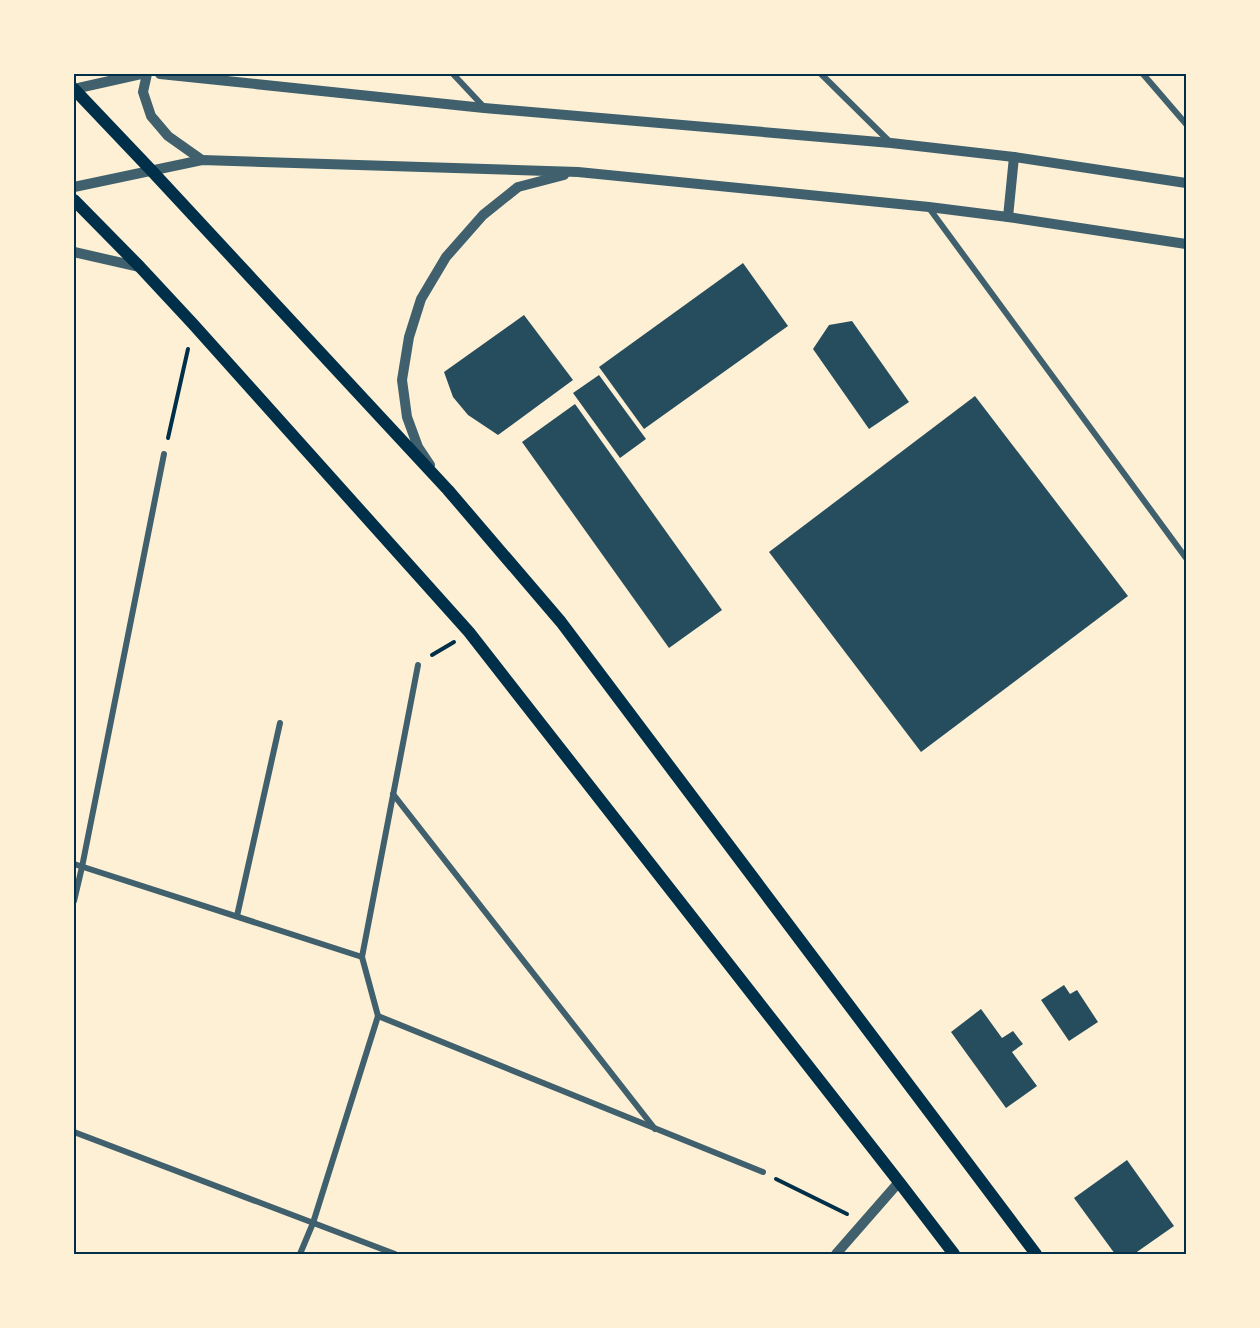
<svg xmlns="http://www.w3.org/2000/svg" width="1260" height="1328" viewBox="0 0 1260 1328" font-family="'Golos Text',sans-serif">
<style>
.building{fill:#264d5e}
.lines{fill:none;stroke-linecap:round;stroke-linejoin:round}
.path{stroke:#003049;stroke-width:4}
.minor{stroke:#3f606c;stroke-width:6}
.tertiary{stroke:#3f606c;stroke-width:10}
.secondary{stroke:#003049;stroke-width:12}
.neatline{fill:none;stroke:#003049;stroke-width:2}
</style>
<rect width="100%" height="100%" fill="#fdf0d5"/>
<g class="building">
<path d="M743,263L788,326L644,429L599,367Z"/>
<path d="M524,315L573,380L498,435L468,415L453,397L444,372Z"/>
<path d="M852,321L909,402L869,429L813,349L829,325Z"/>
<path d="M599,375L646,439L620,458L573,393Z"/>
<path d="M975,396L1128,596L921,752L769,552Z"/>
<path d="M575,404L722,610L669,648L522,442Z"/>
<path d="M1064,985L1070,994L1077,990L1098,1022L1069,1041L1041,1000Z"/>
<path d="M981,1009L1002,1038L1013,1031L1023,1044L1012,1052L1037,1086L1006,1108L951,1032Z"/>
<path d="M1127,1160L1174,1226L1134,1254H1115L1074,1198Z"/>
</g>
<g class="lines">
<g class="path">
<path d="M168,438L188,349"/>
<path d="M432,655L454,642"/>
<path d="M776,1179L847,1214"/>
</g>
<g class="minor">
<path d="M453,74L483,106"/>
<path d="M821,74L891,143"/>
<path d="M1143,74L1186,124"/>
<path d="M929,208L1186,558"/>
<path d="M393,794L655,1129"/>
<path d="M74,864L362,957"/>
<path d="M74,901L82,867L164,454"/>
<path d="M237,916L280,723"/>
<path d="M378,1016L763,1172"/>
<path d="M74,1132L395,1254"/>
<path d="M300,1254L313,1223L378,1016L362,957L418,665"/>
</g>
<g class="tertiary">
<path d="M147,74L143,92L151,116L168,136L202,160"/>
<path d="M160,74L484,108L891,143L1014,157L1186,183"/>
<path d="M74,89L141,74"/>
<path d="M74,187L202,160L578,172L929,207L1008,217L1186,244"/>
<path d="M1008,217L1014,157"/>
<path d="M74,252L140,267"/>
<path d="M430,465L418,447L407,417L402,380L409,337L421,299L446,257L483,215L518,187L564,175"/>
<path d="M836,1254L899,1182"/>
</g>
<g class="secondary">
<path d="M74,89L151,170L448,490L561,622L1036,1254"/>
<path d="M74,200L140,267L193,324L469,632L899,1182L954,1254"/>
</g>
</g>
<rect width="1260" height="1328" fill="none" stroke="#fdf0d5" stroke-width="150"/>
<rect x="75" y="75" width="1110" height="1178" class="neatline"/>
</svg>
